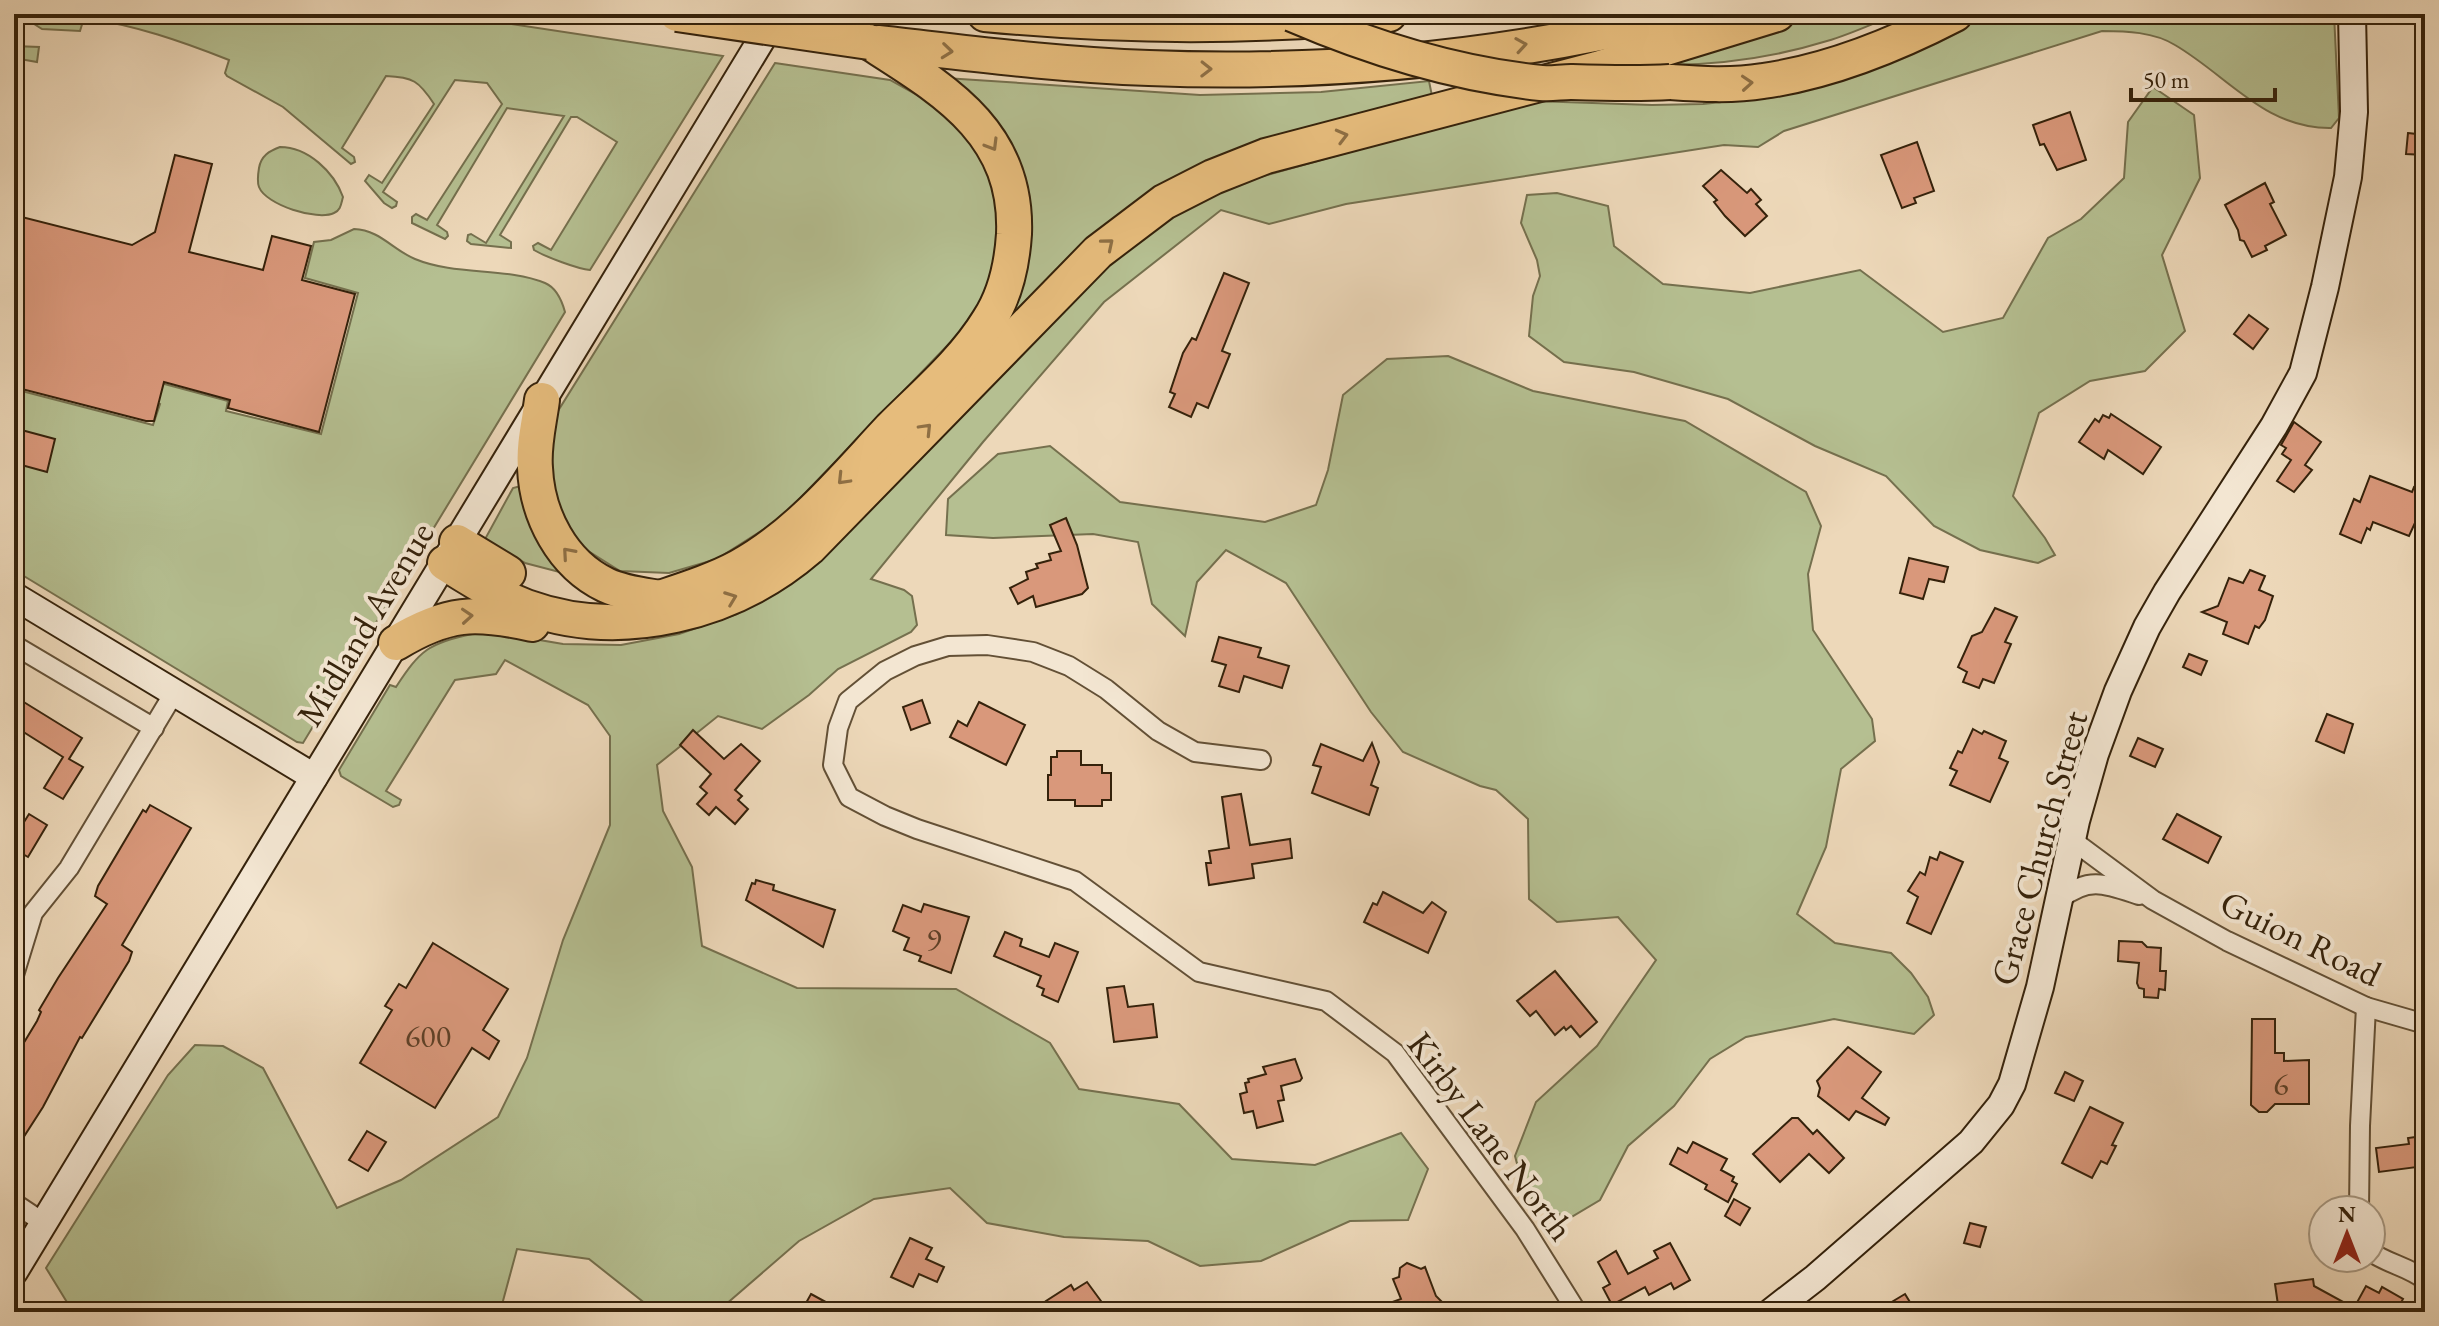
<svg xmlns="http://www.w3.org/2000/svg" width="2439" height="1326" viewBox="0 0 2439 1326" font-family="'EB Garamond',serif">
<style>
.green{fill:#b5bf91;stroke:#75704e;stroke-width:2}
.building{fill:#d9987b;stroke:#35220b;stroke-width:2}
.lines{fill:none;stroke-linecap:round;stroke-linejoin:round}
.street-casing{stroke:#635036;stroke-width:22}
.secondary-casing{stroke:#35220b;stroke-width:30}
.highway-casing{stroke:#35220b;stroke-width:38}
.street{stroke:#f3e6d2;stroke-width:18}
.secondary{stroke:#f3e6d2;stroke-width:26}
.highway{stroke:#e6bc7c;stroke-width:34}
.highway-bridge-casing{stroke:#35220b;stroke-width:38;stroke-linecap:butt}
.highway-bridge{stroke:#e6bc7c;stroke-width:34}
.oneway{stroke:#8e6f44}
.labels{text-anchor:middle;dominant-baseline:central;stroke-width:8;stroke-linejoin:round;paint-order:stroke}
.number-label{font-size:32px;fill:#5e4027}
.street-label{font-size:36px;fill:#35220b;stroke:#f3e6d2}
</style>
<rect width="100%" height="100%" fill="#edd8b9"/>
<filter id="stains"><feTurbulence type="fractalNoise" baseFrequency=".0025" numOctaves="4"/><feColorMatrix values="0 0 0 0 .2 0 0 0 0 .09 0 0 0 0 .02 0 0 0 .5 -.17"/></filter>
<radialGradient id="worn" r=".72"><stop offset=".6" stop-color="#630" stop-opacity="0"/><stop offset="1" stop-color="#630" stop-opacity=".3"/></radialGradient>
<g class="green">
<path d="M27,14H446L723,56L590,270C578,269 546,257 534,250L533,246L538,243L551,250L617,142L577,117H571L500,235L511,242V248L471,244L467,241L468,235L471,234L486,243L564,116L507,108L437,225L447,232L448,236L445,239L412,223V217L416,214L427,220L502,104L487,83L455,80L383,192L397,202L396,206L392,208L384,203L365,181L369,175L382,183L434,104C419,81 413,77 386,76L342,148L354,157L355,162L351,164L283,107L227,76L225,73L229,60C181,41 135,25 84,18L80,31L42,29L31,22V15Z"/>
<path d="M1809,14H1897C1874,23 1851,34 1827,41C1772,58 1711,66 1653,65L1719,46Z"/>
<path d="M1986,14H2334L2339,118L2331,128C2265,129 2228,76 2175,45C2154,32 2126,31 2102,31L1784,131L1758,147L1724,145L1346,204L1269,224L1221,210L1104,302L983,442L871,579L904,590L912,596L917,625L911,632L838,669L809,695L762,729L718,716L657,765L663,811L692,867L702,946L797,988L956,989L1050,1043L1079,1089L1179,1104L1232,1159L1315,1165L1401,1133L1428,1169L1408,1220L1350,1221L1261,1261L1200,1266L1148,1241L1064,1237L987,1223L950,1188L874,1199L799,1241L717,1312H656L589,1259L517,1249L500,1312H73L46,1268L168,1075L195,1045L223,1046L263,1068L337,1208L401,1180L498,1117L527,1058L563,940L610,825V736L588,705L505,660L496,674L455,680L386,791L401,800L399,805L393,807L341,776L339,770L390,685L396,687C420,650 429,643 472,634L475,629L563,644L621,645L679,634L737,614L801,573L1102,268L1183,210L1242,182L1533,101L1652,105L1703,104L1759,98L1900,54Z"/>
<path d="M14,46L39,47L37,62L14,58Z"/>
<path d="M775,63L890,80L933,104L967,132L990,169L999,212L997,271L970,322L780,519L717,559L669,573L620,571L574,542L553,509L547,458L558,411Z"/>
<path d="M945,78L1200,95L1321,92L1429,81L1433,101L1226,155L981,349L1015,161L979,101Z"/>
<path d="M2153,87L2194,115L2200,178L2162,255L2185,331L2145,371L2090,381L2039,413L2013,496L2045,538L2055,555L2038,563L1980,550L1934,526L1886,476L1815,446L1728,399L1634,372L1564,362L1529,336L1533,296L1540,276L1537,260L1521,223L1527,195L1557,193L1608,206L1614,246L1663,284L1750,293L1860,270L1943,332L2003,318L2048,238L2081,219L2124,178L2128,122Z"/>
<path d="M280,147C308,147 334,172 343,197C341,204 341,210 334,213C317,221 266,205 259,187C257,182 258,174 259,168C261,156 269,151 280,147Z"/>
<path d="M354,229C380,230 393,250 415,259C456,276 506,267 545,283C557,288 562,301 565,312L303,743L297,742L14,570V389L153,425L160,404L153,401L157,382L228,401L226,411L321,434L358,293L305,278L314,242L331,240Z"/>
<path d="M1448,356L1533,391L1685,421L1806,492L1821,526L1808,574L1813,630L1872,719L1875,741L1841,769L1826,847L1797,914L1835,943L1891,953L1911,973L1928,997L1934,1015L1914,1034L1834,1019L1746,1037L1710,1059L1674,1106L1628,1146L1600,1200L1568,1219L1525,1194L1515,1156L1536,1102L1597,1046L1656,960L1618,917L1557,922L1529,899L1528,819L1496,790L1480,786L1403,752L1371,712L1286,583L1226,550L1197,582L1185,636L1152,604L1138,542L1093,534L993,538L946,535L948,499L998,454L1050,446L1120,502L1265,522L1316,505L1328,470L1343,395L1387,359Z"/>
<path d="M521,486L567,574L525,563L484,541L513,488Z"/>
</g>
<g class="building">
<path d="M2070,112L2086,160L2057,170L2044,144L2040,145L2033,125Z"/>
<path d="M2408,133L2425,135V155L2406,154Z"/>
<path d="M1917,142L1934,191L1914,198L1916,203L1902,208L1881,155Z"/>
<path d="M175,155L212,164L189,252L263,270L272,236L311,246L302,280L355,294L319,432L228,408L230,400L164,382L154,421H146L14,387V215L132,245L155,232Z"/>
<path d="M1721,170L1747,193L1751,189L1761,200L1756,204L1767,216L1745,236L1725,216L1714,202L1717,200L1703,186Z"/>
<path d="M2265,183L2274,202L2270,204L2286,235L2265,246L2267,250L2252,257L2244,241L2240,240L2238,230L2225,205Z"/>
<path d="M1224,273L1249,283L1222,351L1230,354L1208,408L1197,403L1191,417L1169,407L1175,394L1170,392L1183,353L1192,338L1196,340Z"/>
<path d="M2249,315L2268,329L2253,349L2234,334Z"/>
<path d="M2111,414L2161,447L2143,474L2108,450L2104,459L2079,442L2095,419L2099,422L2103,415L2109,418Z"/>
<path d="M2294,422L2321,442L2305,465L2312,470L2294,492L2277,481L2291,460L2282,454L2286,448L2281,445Z"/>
<path d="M14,428L55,439L47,472L14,463Z"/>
<path d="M2370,476L2412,492L2414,487L2425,492V501L2409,536L2373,522L2370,530L2367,528L2361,543L2340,534L2354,499L2360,502Z"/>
<path d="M1066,518L1077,545L1088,588L1082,594L1036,607L1033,596L1018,604L1010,588L1028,579L1026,572L1038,568L1036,564L1051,560L1049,554L1061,551L1050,525Z"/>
<path d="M1909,558L1948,567L1944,582L1929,579L1923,599L1900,593Z"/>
<path d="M2250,570L2265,576L2259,590L2273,596L2265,620L2259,628L2255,626L2248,644L2223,634L2227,622L2202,612L2218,606L2229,578L2243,583Z"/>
<path d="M1995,608L2017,617L2005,642L2011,644L1994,683L1983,679L1979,688L1963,682L1967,672L1958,667L1972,636L1982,632Z"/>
<path d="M1219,637L1261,648L1258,657L1289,666L1282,688L1244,676L1239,692L1219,686L1226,665L1212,661Z"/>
<path d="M2189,654L2207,661L2201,675L2183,667Z"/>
<path d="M14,696L82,738L69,759L83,767L63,799L44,788L63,757L14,726Z"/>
<path d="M922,700L930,723L911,730L903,707Z"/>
<path d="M979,702L1025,725L1006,765L950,737L958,721L967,726Z"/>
<path d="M2327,714L2353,724L2344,753L2316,741Z"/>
<path d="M1973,729L1982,734L1984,731L2006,741L1999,758L2008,762L1990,802L1950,785L1957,771L1950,768L1958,751L1962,753Z"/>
<path d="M693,730L724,759L741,744L760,761L735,790L742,796L738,800L748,809L735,824L716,807L709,815L697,804L707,793L700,787L711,774L680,745Z"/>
<path d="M2138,738L2163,749L2155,767L2130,756Z"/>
<path d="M1372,743L1379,762L1371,785L1378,788L1369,815L1312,793L1321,767L1313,765L1321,744L1363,761Z"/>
<path d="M1057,751H1081V765H1102V773H1111V800H1102V806H1075V800H1048V775H1051V757H1057Z"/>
<path d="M1241,794L1250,845L1290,839L1292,858L1252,864L1254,878L1209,885L1206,863H1211L1209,851L1229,848L1222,797Z"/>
<path d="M150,805L191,828L122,945L132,952L129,961L82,1038L80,1037L43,1107L14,1152V1059L37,1021L41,1012L39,1010L58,978L107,904L95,896L98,886L143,810L146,812Z"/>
<path d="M29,814L47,825L28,857L14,849V838Z"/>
<path d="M2177,814L2221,837L2208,863L2163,839Z"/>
<path d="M1940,852L1963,862L1931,934L1907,923L1918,897L1908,891L1920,872L1925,875L1930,857L1937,860Z"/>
<path d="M756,880L774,885L773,890L835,910L823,947L746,900L752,883L755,884Z"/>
<path d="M1383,892L1423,913L1432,902L1446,912L1428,953L1364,922L1373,903L1377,905Z"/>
<path d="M924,904L969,917L951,973L919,961L921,956L904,950L909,938L893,931L903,905L921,912Z"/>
<path d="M1005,932L1022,939L1020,946L1049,957L1055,943L1078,952L1058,1002L1042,995L1044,989L1037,986L1041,976L994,956Z"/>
<path d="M2119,941L2142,942L2147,947L2161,948L2160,971H2166L2165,990L2159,989L2158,998L2144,997V989L2139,988L2137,983L2139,963L2118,961Z"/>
<path d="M433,943L508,989L483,1030L499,1041L489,1059L472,1048L435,1108L360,1063L392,1010L385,1006L399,984L406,988Z"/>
<path d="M1555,971L1597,1022L1580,1037L1571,1026L1566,1030L1564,1027L1555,1035L1536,1011L1530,1016L1517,1001Z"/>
<path d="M1124,986L1128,1007L1153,1004L1157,1037L1114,1042L1107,988Z"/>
<path d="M2252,1019H2275V1053H2284V1061L2309,1060V1104H2275L2267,1112H2259L2251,1105Z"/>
<path d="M1848,1047L1881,1072L1862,1098L1889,1118L1885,1125L1856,1111L1849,1120L1818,1096L1820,1088L1817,1081Z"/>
<path d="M1295,1059L1302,1078L1300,1081L1281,1086L1284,1100L1278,1101L1283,1121L1257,1128L1253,1111L1244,1113L1240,1094L1247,1092L1245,1083L1249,1082L1248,1079L1266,1074L1263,1067Z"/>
<path d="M2065,1072L2083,1081L2074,1101L2055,1093Z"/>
<path d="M2090,1107L2123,1123L2112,1145L2116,1146L2107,1164L2101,1161L2092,1178L2062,1163Z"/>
<path d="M1792,1118H1798L1813,1134L1817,1130L1844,1158L1829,1173L1809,1154L1780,1182L1753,1154Z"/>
<path d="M367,1131L386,1142L368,1171L349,1160Z"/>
<path d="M2423,1136L2425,1166L2379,1172L2376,1148L2409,1144L2408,1138Z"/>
<path d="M1693,1142L1727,1159L1721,1170L1734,1177L1732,1181L1737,1184L1728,1202L1705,1189L1707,1185L1670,1164L1678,1148L1687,1153Z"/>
<path d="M1734,1199L1750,1208L1740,1225L1725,1216Z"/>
<path d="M1970,1223L1986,1227L1980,1247L1964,1243Z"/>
<path d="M910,1238L932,1248L926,1259L944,1267L937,1282L919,1274L913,1287L891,1277Z"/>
<path d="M1670,1243L1690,1280L1674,1289L1671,1283L1649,1295L1645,1287L1612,1305L1603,1288L1610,1284L1598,1262L1616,1251L1628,1274L1658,1258L1654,1251Z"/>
<path d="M1407,1263L1421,1269L1425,1267L1436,1296L1452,1312H1370V1310L1401,1299L1393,1279L1399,1277L1400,1268Z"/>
<path d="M2313,1279L2314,1286L2354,1308L2366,1286L2379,1293L2382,1287L2403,1299L2396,1312H2279L2275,1284Z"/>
<path d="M1087,1282L1109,1312H1054L1046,1301L1071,1285L1074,1290Z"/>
<path d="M811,1294L844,1312H801Z"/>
<path d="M1905,1294L1916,1312H1875Z"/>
</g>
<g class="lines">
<g class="street-casing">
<g id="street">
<path d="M14,645L154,728"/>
<path d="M1261,760L1195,752L1158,731L1106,689L1069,666L1033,652L987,645L948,646L915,656L885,671L848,701L838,728L833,765L849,797L885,816L917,829L1075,881L1199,972L1326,1001L1395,1053L1525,1229L1577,1312"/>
<path d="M2072,840L2153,900L2227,941L2366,1007L2425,1024"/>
<path d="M2060,899C2089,876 2106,884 2139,895"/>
<path d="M14,975L33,913L69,868L174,693"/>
<path d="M14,1203L44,1223"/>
<path d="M2359,1210L2360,1126L2366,1007"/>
<path d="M2371,1252C2388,1264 2409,1267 2425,1280"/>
</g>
</g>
<g class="secondary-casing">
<g id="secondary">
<path d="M14,596L314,777"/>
<path d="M14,1272L777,14"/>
<path d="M1771,1312L1815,1278L1971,1142L2001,1105L2012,1084L2040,987L2076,821L2095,754L2118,691L2147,627L2167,592L2274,426L2303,373L2325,287L2348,177L2354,112L2352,14"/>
</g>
</g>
<g class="highway-casing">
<g id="highway">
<path d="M985,14C1119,27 1255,28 1389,14"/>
<path d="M878,43C968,53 1059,65 1149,68C1329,75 1511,57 1685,14"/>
<path d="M1670,82C1700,84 1732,86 1763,81C1828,72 1897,44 1955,14"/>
<path d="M542,400C539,423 533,445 535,468C537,515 562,564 606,585C623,593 642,595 660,598"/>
<path d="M457,542L508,573"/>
<path d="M445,563C471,579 497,596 526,607C622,642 734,613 809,548L1098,252L1164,202L1213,177L1266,156L1597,69L1777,14"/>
<path d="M660,598C687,589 715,580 739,567C799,534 845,477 891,428C925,394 964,361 989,320C1006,294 1012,265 1014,234C1018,132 944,90 869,42"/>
<path d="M396,643C447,612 475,611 532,624"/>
</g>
</g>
<use href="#street" class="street"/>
<use href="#secondary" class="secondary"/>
<use href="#highway" class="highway"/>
<g class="highway-bridge-casing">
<g id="highway-bridge">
<path d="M677,14L869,42"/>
<path d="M1292,14C1371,48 1455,74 1541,83C1551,84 1561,82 1571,82C1604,83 1636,84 1670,82"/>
</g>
</g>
<use href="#highway-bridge" class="highway-bridge"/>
</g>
<defs><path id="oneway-chevron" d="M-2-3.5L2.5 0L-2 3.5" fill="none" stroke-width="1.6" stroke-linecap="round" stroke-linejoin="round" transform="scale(2)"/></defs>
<g class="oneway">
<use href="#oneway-chevron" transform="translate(1521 45) rotate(-9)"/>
<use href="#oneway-chevron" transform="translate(947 51) rotate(6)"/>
<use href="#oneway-chevron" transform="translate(1206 69) rotate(1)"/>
<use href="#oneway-chevron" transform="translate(1747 83) rotate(-4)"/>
<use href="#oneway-chevron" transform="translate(1342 136) rotate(-15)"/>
<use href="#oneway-chevron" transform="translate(992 145) rotate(59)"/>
<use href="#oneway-chevron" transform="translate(1108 244) rotate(-40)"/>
<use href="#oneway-chevron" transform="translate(926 429) rotate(-46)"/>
<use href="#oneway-chevron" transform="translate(843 479) rotate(134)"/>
<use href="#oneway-chevron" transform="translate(568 553) rotate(-131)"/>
<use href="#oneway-chevron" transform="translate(731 598) rotate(-21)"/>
<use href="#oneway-chevron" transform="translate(467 616) rotate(-4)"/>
</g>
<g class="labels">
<g class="number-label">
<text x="934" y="939">9</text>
<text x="428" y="1036">600</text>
<text x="2281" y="1084">6</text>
</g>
<g class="street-label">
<text transform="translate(365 624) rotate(-59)">Midland Avenue</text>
<text transform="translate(2039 848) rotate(-75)">Grace Church Street</text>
<text transform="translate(2301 938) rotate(26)">Guion Road</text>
<text transform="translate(1491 1136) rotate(53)">Kirby Lane North</text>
</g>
</g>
<rect width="2439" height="1326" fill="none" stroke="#edd8b9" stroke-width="48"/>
<rect x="16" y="16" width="2407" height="1294" fill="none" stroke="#35220b" stroke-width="4"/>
<rect x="24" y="24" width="2391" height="1278" fill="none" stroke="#35220b" stroke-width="2"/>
<g transform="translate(2347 1234)"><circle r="38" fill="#f3e6d2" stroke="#a79882" stroke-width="2"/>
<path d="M0-6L14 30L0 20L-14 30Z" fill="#8f2418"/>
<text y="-12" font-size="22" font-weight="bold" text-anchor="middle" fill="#35220b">N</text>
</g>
<path d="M2131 88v12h144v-12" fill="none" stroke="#35220b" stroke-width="4"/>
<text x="2143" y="88" font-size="24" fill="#35220b" stroke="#f3e6d2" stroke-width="6" paint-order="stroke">50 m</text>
<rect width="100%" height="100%" filter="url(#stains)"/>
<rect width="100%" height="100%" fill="url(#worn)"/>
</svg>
